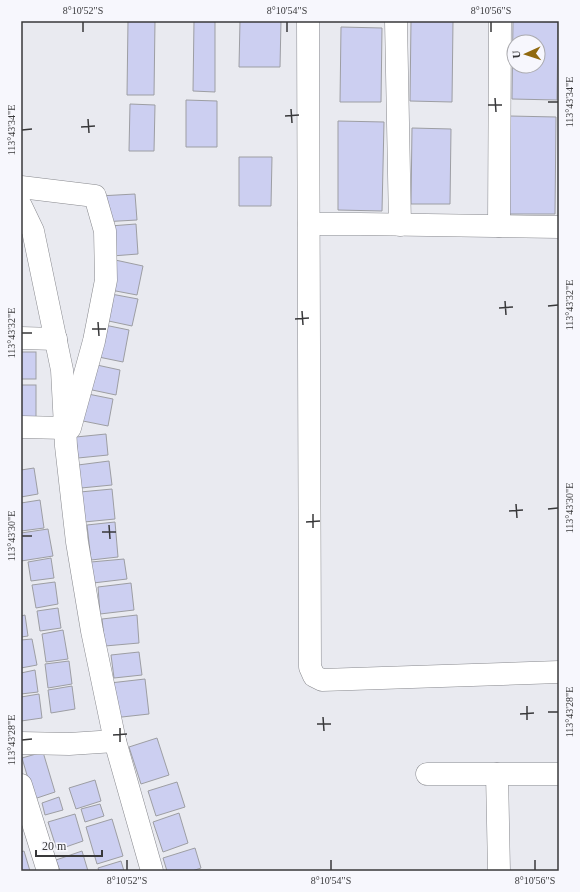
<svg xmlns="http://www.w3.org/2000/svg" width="580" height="892" viewBox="0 0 580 892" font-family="'Times New Roman',serif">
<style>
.building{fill:#cccff1;stroke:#9d9ea3;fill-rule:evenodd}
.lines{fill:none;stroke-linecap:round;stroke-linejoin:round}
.street-casing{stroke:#88898e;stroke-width:23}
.street{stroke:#fff;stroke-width:22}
.ticks{fill:none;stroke:#38383a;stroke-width:1.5}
.neatline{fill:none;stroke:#38383a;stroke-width:1.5}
.ticks-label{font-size:10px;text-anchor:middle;fill:#38383a}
</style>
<rect width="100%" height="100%" fill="#e9eaf0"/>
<g class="building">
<path d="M128,21H155L154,95H127Z"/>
<path d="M194,21H215V92L193,91Z"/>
<path d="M240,21H281L280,67H239Z"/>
<path d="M411,21H453L452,102L410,101Z"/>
<path d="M513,21L558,22L557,100L512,99ZM514,42H538V66H514Z"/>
<path d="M341,27L382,28L381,102H340Z"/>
<path d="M186,100L217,101V147H186Z"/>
<path d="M130,104L155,105L154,151H129Z"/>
<path d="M510,116L556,117L555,214H509Z"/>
<path d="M338,121L384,122L382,211L338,210Z"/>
<path d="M412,128L451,129L450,204H411Z"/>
<path d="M239,157H272L271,206H239Z"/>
<path d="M135,194L137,220L101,222L99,196Z"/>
<path d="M136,224L138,254L99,257L97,227Z"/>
<path d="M106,258L143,266L137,295L100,288Z"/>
<path d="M95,291L138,299L132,326L90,317Z"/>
<path d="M90,322L129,330L123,362L84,354Z"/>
<rect x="21" y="352" width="15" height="27"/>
<path d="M83,362L120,370L116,395L78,387Z"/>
<rect x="21" y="385" width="15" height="32"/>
<path d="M83,393L113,399L108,426L78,420Z"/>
<path d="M106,434L108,455L78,458L76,437Z"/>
<path d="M109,461L112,485L81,488L78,465Z"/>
<path d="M34,468L38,494L21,497V470Z"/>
<path d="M112,489L115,519L84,522L80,492Z"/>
<path d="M40,500L44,528L21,531V503Z"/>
<path d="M115,522L118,557L91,560L87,525Z"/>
<path d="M48,529L53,556L21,561V533Z"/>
<path d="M51,558L54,578L31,581L28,562Z"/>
<path d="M124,559L127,579L93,583L91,562Z"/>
<path d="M55,582L58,604L36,608L32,585Z"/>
<path d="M131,583L134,610L100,614L98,587Z"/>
<path d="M58,608L61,628L40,631L37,611Z"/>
<path d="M25,615L28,636L21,637V616Z"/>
<path d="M137,615L139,643L105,646L102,619Z"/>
<path d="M63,630L68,659L46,662L42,634Z"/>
<path d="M32,639L37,665L21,668V640Z"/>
<path d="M139,652L142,675L114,678L111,655Z"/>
<path d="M69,661L72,684L48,688L45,664Z"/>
<path d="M35,670L38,692L21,694V673Z"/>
<path d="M145,679L149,714L113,718L110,683Z"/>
<path d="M72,686L75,709L51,713L48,690Z"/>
<path d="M39,694L42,718L21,721V697Z"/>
<path d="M157,738L169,775L141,784L129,747Z"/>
<path d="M43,752L55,792L34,799L22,758Z"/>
<path d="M95,780L101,801L76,809L69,788Z"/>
<path d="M177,782L185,807L156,816L148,791Z"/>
<path d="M59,797L63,810L45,815L42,803Z"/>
<path d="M100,804L104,816L85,822L81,809Z"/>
<path d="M179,813L188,843L163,852L153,822Z"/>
<path d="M75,814L83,841L57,850L48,822Z"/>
<path d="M112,819L123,856L97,864L86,827Z"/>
<path d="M195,848L201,868L192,871H167L163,858Z"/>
<path d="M24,851L30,871H21V852Z"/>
<path d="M82,851L88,871H60L56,860Z"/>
<path d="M121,861L124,871H99L98,868Z"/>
</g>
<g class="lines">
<g class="street-casing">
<g id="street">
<path d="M308,21L310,667L314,676L322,680L559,672"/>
<path d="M396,21L400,225"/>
<path d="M21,187L95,196L105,231L106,280L94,341L70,428"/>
<path d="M21,206L33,231L62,370L66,446L77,542L92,631L115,741L152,871"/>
<path d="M309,224H360L559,227"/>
<path d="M499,226L500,21"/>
<path d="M21,338L56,339"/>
<path d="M21,427L65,428"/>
<path d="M21,743L69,744L115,741"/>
<path d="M427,774H559"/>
<path d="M497,774L499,871"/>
<path d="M21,785L48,871"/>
</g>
</g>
<use href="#street" class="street"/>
</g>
<path class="ticks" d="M83,22V32M287,22V32M491,22V32M495,98L496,112M548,102H558M488,105H502M291,109L292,123M285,116L299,115M88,119L89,133M81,127L95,126M22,130L32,129M505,301L506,315M548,306L558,305M499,308L513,307M302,311L303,325M295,319L309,318M98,322L99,336M92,329H106M22,333H32M516,504L517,518M548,509L558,508M509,511L523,510M313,514V528M306,522L320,521M109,525L110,539M102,532H116M22,536H32M527,706V720M548,712H558M520,714L534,713M323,717L324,731M317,724H331M120,728V742M113,735L127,734M22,740L32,739M127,860V870M331,860V870M535,860V870"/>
<rect width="580" height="892" fill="none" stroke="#f7f7fd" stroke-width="44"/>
<g transform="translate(526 54) rotate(267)"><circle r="19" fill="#f7f7fd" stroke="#ababaf"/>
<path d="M0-3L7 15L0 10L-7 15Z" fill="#90690f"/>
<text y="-6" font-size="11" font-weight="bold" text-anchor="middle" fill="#38383a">U</text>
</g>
<path d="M36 850v6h66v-6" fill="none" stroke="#38383a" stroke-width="2"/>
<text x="42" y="850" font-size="12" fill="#38383a" stroke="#f7f7fd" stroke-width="3" paint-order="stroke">20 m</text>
<rect x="22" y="22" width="536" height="848" class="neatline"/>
<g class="ticks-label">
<text x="83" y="14">8°10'52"S</text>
<text x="287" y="14">8°10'54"S</text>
<text x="491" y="14">8°10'56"S</text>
<text transform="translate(569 102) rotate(-90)" y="4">113°43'34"E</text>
<text transform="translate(11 130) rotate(-90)" y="4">113°43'34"E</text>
<text transform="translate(569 305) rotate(-90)" y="4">113°43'32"E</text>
<text transform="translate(11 333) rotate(-90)" y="4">113°43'32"E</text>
<text transform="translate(569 508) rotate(-90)" y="4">113°43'30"E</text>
<text transform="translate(11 536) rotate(-90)" y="4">113°43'30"E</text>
<text transform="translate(569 712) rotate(-90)" y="4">113°43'28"E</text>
<text transform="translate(11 740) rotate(-90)" y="4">113°43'28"E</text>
<text x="127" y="884">8°10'52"S</text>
<text x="331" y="884">8°10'54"S</text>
<text x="535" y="884">8°10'56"S</text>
</g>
</svg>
